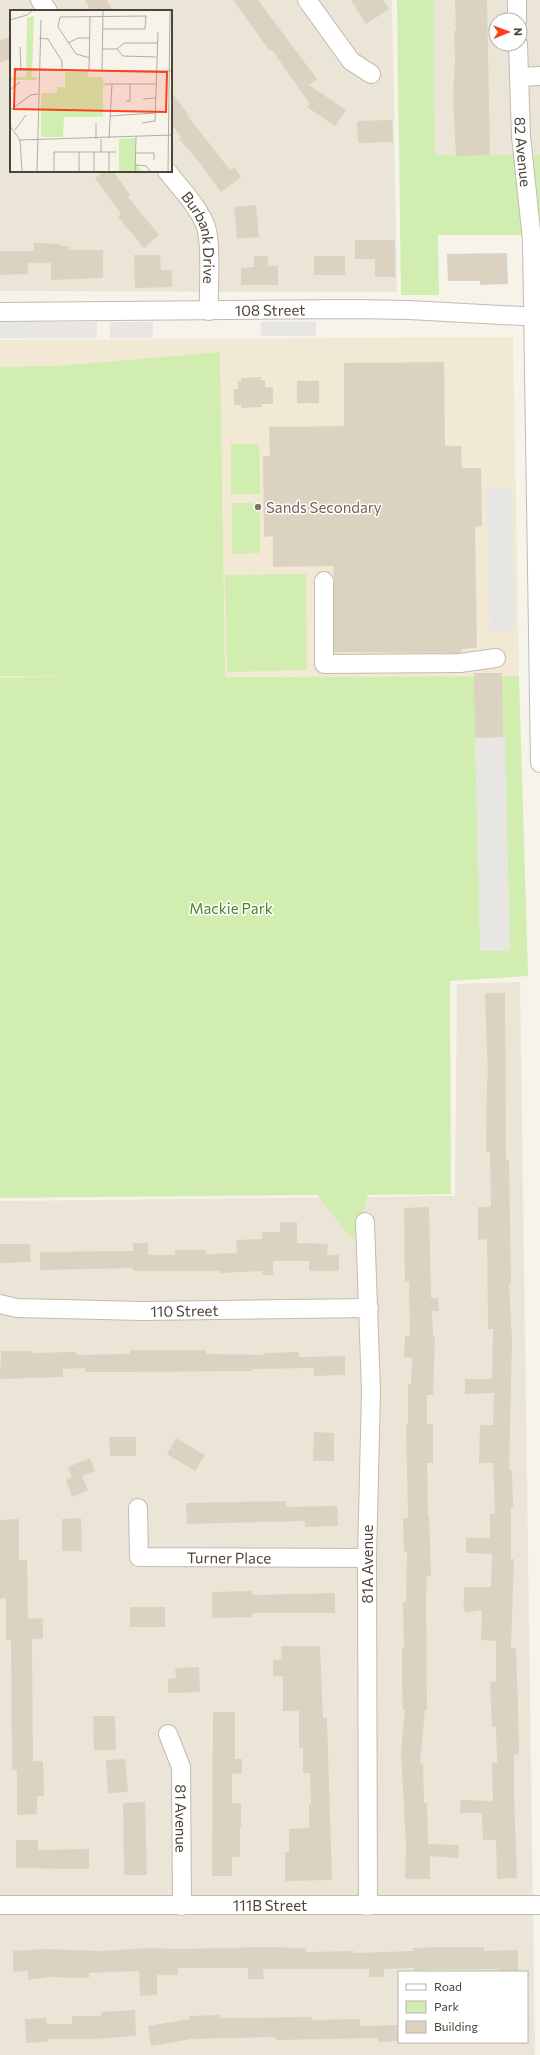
<svg xmlns="http://www.w3.org/2000/svg" width="540" height="2055" viewBox="0 0 540 2055" font-family="Commissioner,sans-serif">
<style>
.residential{fill:#ebe5d8;fill-rule:evenodd}
.education{fill:#f1e9d3}
.green{fill:#d1eeb0}
.parking{fill:#e8e6e2}
.building{fill:#dcd2c1}
.lines{fill:none;stroke-linecap:round;stroke-linejoin:round}
.minor-casing{stroke:#c3bbac;stroke-width:20}
.minor{stroke:#fff;stroke-width:18}
.education-dot{fill:#8d6e63;stroke:#fff;stroke-width:1.5}
.labels{text-anchor:middle;dominant-baseline:central;stroke-width:3;stroke-linejoin:round;paint-order:stroke}
.street-label{font-size:15px;fill:#4c4437;stroke:#fff}
.education-label{font-size:15px;fill:#785e54;stroke:#fff;text-anchor:start}
.park-label{font-size:15px;fill:#468523;stroke:#fff}
.inset-road{fill:none;stroke:#b2ada2;stroke-width:1}
.view{fill:#ff3f19;fill-opacity:0.15;stroke:#ff3f19;stroke-width:2}
.inset-edge{fill:none;stroke:#4c4437;stroke-width:2}
</style>
<rect width="100%" height="100%" fill="#f6f3ea"/>
<g class="residential">
<path d="M0,0H392L397,292L0,291ZM11,11H171V171H11Z"/>
<path d="M434,0H540V155H435ZM496,20H520V44H496Z"/>
<path d="M520,982L535,2055H0V1201L455,1196L457,984ZM399,1972H527V2042H399Z"/>
</g>
<path class="education" d="M513,337L519,676L226,677L196,674L0,678V340Z"/>
<g class="green">
<path d="M397,0H434L435,155H540V235H438L439,295H401Z"/>
<path d="M220,352L225,677L519,676L528,976L450,981L451,1194L368,1195L353,1240L317,1195L0,1198V678L78,676H0V367L57,366Z"/>
<path d="M231,444H259L260,494H231Z"/>
<path d="M232,503H260V553L232,554Z"/>
<path d="M306,574L307,670L227,672L225,575Z"/>
</g>
<g class="parking">
<rect x="0" y="322" width="97" height="16"/>
<rect x="110" y="322" width="43" height="16"/>
<rect x="261" y="322" width="55" height="14"/>
<path d="M511,486L515,630L490,631L486,487Z"/>
<path d="M505,737L510,951H480L475,738Z"/>
</g>
<g class="building">
<path d="M85,0H107L113,11H91Z"/>
<path d="M233,0H258L317,79L309,85L346,110L335,126L307,107L310,104L272,50L270,51Z"/>
<path d="M351,0H383L389,9L366,24Z"/>
<path d="M455,0H487L490,155L456,156L453,96L455,62L454,31H456Z"/>
<path d="M11,36V58L0,63V41Z"/>
<path d="M171,92L188,114L187,115L230,170L234,167L241,177L221,192L200,163L179,139L181,137L171,124Z"/>
<path d="M392,120L393,142L358,143L357,121Z"/>
<path d="M104,171H113L130,195L128,197L159,235L144,248L118,217L121,214L95,178Z"/>
<path d="M256,205L259,237L237,239L234,207Z"/>
<path d="M355,240H395V277H375V259H355Z"/>
<path d="M34,243L61,244V246H69V250H103V278L51,280V263H28V274L0,275V251H34Z"/>
<path d="M507,253L508,284L480,285V281H448L447,254Z"/>
<path d="M134,255H160L161,270H172V287L135,288Z"/>
<path d="M254,256H268V266H278V285H241V268L254,267Z"/>
<rect x="314" y="256" width="31" height="19"/>
<path d="M444,362L445,446H461L462,468H481L482,526L475,527L477,648L462,649V652L459,653L334,652V581L333,566L273,567V536L264,537L263,456H270L269,427L344,426V363Z"/>
<path d="M261,377V380H265V387H273V404H262V407L241,408V405H234V389H238V381H241V378Z"/>
<rect x="297" y="381" width="22" height="22"/>
<path d="M474,673H502L503,737L475,738Z"/>
<path d="M485,993H505L506,1160H509L511,1284H509L512,1340L509,1470H512L513,1507H511V1559H514L511,1648H516L518,1708L519,1754L514,1755V1795L517,1878L497,1879L496,1840H483L482,1813H460L461,1800L493,1801L492,1763H497L496,1727H492L490,1682H496V1641L481,1640L482,1610L465,1613L463,1602H464V1587H491L492,1554L466,1553V1538H490V1514H495L493,1463H479L480,1425H493L494,1393L465,1394V1379H492L493,1329H488L487,1239L478,1240V1207H491L490,1152H486L487,1078H488Z"/>
<path d="M429,1207L431,1298H438L439,1311H432L433,1336H435L433,1395H427V1424H433V1463H427L428,1517H429L431,1576H427L426,1595L427,1710H425L420,1763H423L424,1803H427L428,1844L459,1845L458,1858L430,1856V1879H405L406,1847L401,1752L405,1710H403L402,1685V1648H404L403,1602H406L407,1552H404L403,1518H408L406,1424H408V1384H411L412,1358L404,1357L405,1336H410L409,1282H405L404,1208Z"/>
<path d="M280,1222H297V1243L328,1244L327,1255H339V1271H309V1261H273V1275H262V1271L220,1273V1271H133V1268L40,1270V1252L133,1251V1243H148V1255H175V1250H206V1254L237,1253L236,1240L262,1239V1232H280Z"/>
<path d="M0,1244H30L31,1262L0,1263Z"/>
<path d="M130,1350H206V1354L264,1355V1353L299,1352V1357L345,1356V1375L314,1376V1368L252,1369V1371L130,1372H85V1368L63,1369V1377L0,1379L1,1351H31V1353L76,1352V1355L130,1354Z"/>
<path d="M314,1432L334,1433V1461H313Z"/>
<path d="M109,1437H136V1456H110Z"/>
<path d="M176,1438L205,1455L195,1471L167,1454Z"/>
<path d="M90,1458L95,1471L82,1476L88,1490L72,1497L66,1480L72,1477L68,1467Z"/>
<path d="M286,1501V1507L337,1506L338,1526L305,1527V1521L187,1524L186,1503Z"/>
<path d="M81,1518L82,1551H62V1519Z"/>
<path d="M19,1519V1560H27L28,1619L43,1618V1639H32L33,1761H43L44,1796H37V1814L17,1815V1770H12L11,1640H6V1598L0,1599V1520Z"/>
<path d="M252,1591V1595L335,1593V1613H252V1617L212,1618V1592Z"/>
<rect x="130" y="1607" width="35" height="20"/>
<path d="M281,1646H320L323,1718H327L332,1880L285,1881V1852H289V1829L309,1828V1804H311L310,1773H303V1748H299V1711H283V1676H273V1660L282,1659Z"/>
<path d="M199,1667L200,1692L168,1693V1679L176,1678L175,1668Z"/>
<path d="M213,1712H235V1759H242V1773L232,1774V1803H241V1827H240V1857H232V1876H212Z"/>
<path d="M93,1716H115L116,1750H94Z"/>
<path d="M125,1759L128,1792L108,1793L106,1760Z"/>
<path d="M145,1802L147,1875H124L123,1803Z"/>
<path d="M16,1840H38V1850L89,1849V1869L16,1868Z"/>
<path d="M263,1947L306,1948V1952L354,1951V1953L414,1951L413,1948L442,1947H484V1951L518,1950V1972H499V1969L414,1970V1968L384,1969V1977H369V1969H263L264,1979H248V1968H178V1975H157V1995L140,1996L139,1971L89,1973V1978L47,1977L28,1980V1971L13,1972V1951L46,1949L101,1951L147,1948L178,1949Z"/>
<path d="M135,2010L136,2036L94,2039H47L48,2042L26,2043L25,2019L46,2018L47,2024H72V2016H101V2012Z"/>
<path d="M220,2015V2018L312,2017V2020L360,2019V2026L399,2025V2041L378,2042V2038L276,2040V2037L191,2039L151,2046L148,2026L189,2019V2016Z"/>
</g>
<g class="lines">
<g class="minor-casing">
<g id="minor">
<path d="M40,0L48,11"/>
<path d="M307,0L351,61L371,74"/>
<path d="M517,0V20"/>
<path id="s1" d="M518,44L521,136L532,240L540,763"/>
<path d="M519,77L540,76"/>
<path id="s2" d="M167,171C180,188 199,207 206,227C212,246 208,290 209,311"/>
<path id="s3" d="M0,312L353,309L409,310L540,317"/>
<path d="M324,581V664L460,663L496,658"/>
<path d="M365,1222L371,1391L367,1558L368,1906"/>
<path id="s4" d="M0,1304L17,1308L143,1311L369,1308"/>
<path id="s5" d="M138,1508L139,1557L367,1558"/>
<path id="s6" d="M168,1734L181,1767L182,1906"/>
<path id="s7" d="M0,1905H540"/>
</g>
</g>
<use href="#minor" class="minor"/>
</g>
<circle class="education-dot" cx="258" cy="507" r="4"/>
<g class="labels">
<g class="street-label">
<text stroke="none"><textPath href="#s1" startOffset="108">82 Avenue</textPath></text>
<text stroke="none"><textPath href="#s2" startOffset="77">Burbank Drive</textPath></text>
<text stroke="none"><textPath href="#s3" startOffset="270">108 Street</textPath></text>
<text stroke="none"><textPath href="#s4" startOffset="185">110 Street</textPath></text>
<text stroke="none"><textPath href="#s5" startOffset="139">Turner Place</textPath></text>
<text transform="translate(367 1564) rotate(-90)">81A Avenue</text>
<text stroke="none"><textPath href="#s6" startOffset="87">81 Avenue</textPath></text>
<text stroke="none"><textPath href="#s7" startOffset="270">111B Street</textPath></text>
</g>
<g class="education-label">
<text x="266" y="507">Sands Secondary</text>
</g>
<g class="park-label">
<text x="231" y="908">Mackie Park</text>
</g>
</g>
<g transform="translate(10 10)">
<rect width="162" height="162" fill="#f6f3ea"/>
<path d="M24,6L22,67H27V70H0V67H16L17,8ZM77,61L78,67H93V73L96,75L93,77V107H54L53,127H31V83H47V77H55V62ZM125,128L126,153L132,162H109V129Z" fill="#d1eeb0"/>
<path class="inset-road" d="M0,10L17,5L23,0M29,28L38,29L52,51V60M58,33L68,28H80M10,37L11,61M92,39H107M107,39L113,46L146,47M107,39L114,33H147M80,48L66,44L48,17L50,7L136,6L135,19H93M3,60L162,61M79,60L80,6M92,60L93,0M95,74H146M0,80L10,72M133,89L146,88M116,91H120V74M0,100L21,85L28,84M100,106L145,103M132,113L145,111L148,22M0,116L10,130L12,162M5,120L16,105M99,128L102,74M86,129V113M10,130L162,125M91,142V129M125,143H144V150M125,155L136,156L141,162M27,162L31,10M44,162V142H106M69,162V142M84,162V142M99,162V142M125,162L126,127M158,162L160,0"/>
<path class="view" d="M5,59L157,62L156,102L4,99Z"/>
<rect width="162" height="162" class="inset-edge"/>
</g>
<rect x="398" y="1971" width="130" height="72" fill="#ffffff" stroke="#b7b4af"/>
<rect x="406" y="1984" width="20" height="6" fill="#ffffff" stroke="#b7b4af"/>
<text x="434" y="1991" font-size="12" fill="#4c4437">Road</text>
<rect x="406" y="2001" width="20" height="12" fill="#d1eeb0" stroke="#b7b4af"/>
<text x="434" y="2011" font-size="12" fill="#4c4437">Park</text>
<rect x="406" y="2021" width="20" height="12" fill="#dcd2c1" stroke="#b7b4af"/>
<text x="434" y="2031" font-size="12" fill="#4c4437">Building</text>
<g transform="translate(508 32) rotate(89)"><circle r="19" fill="#ffffff" stroke="#b7b4af"/>
<path d="M0-3L7 15L0 10L-7 15Z" fill="#ff3f19"/>
<text y="-6" font-size="11" font-weight="bold" text-anchor="middle" fill="#4c4437">N</text>
</g>
</svg>
